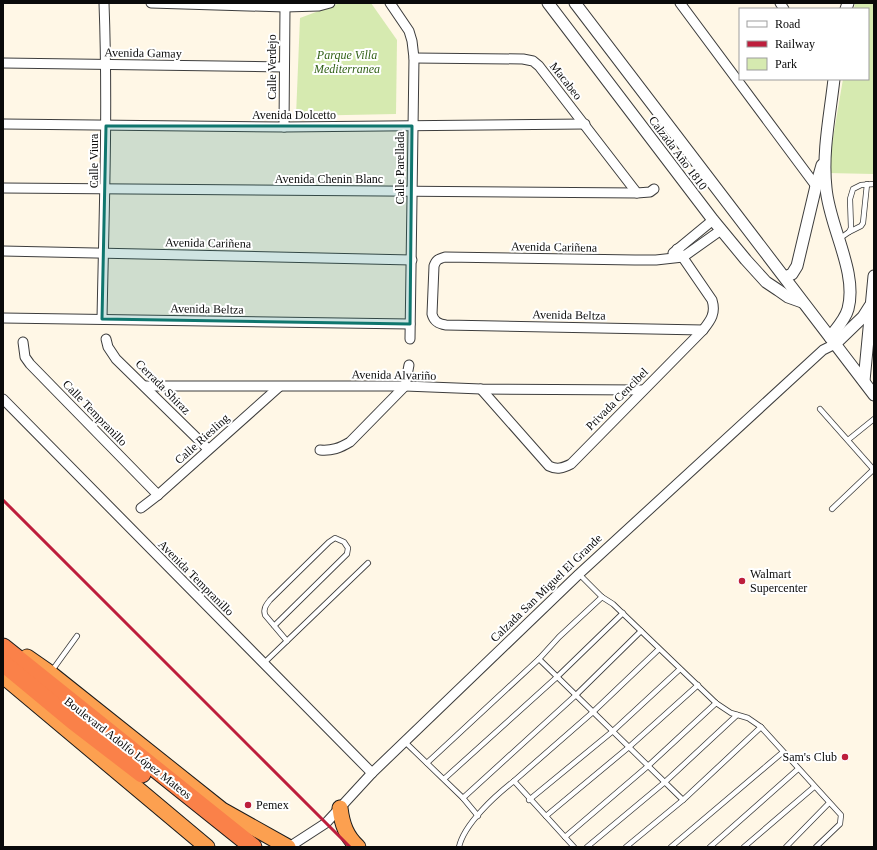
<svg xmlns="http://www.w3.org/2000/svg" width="877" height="850" viewBox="0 0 877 850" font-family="Georgia,serif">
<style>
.green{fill:#d6eab0}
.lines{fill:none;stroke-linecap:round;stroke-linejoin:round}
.service-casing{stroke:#3d3d3d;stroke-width:6}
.minor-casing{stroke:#3d3d3d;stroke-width:11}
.tertiary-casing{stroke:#3d3d3d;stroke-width:13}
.trunk-casing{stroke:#1b1b1b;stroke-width:17}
.motorway-casing{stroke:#1b1b1b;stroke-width:19}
.service{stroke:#fff;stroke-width:4.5}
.minor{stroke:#fff;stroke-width:9}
.tertiary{stroke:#fff;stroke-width:11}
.trunk{stroke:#fca050;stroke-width:15}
.motorway{stroke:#fa8149;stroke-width:17}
.rail{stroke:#bd1e3c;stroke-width:3}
.marked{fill:#0f766e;fill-opacity:0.2;stroke:#0f766e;stroke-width:3;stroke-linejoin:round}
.poi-dot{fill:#bd1e3c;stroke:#fff;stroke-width:1.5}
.labels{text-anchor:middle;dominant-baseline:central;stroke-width:4;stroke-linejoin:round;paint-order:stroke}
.street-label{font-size:12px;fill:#0a0a0a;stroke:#fff}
.park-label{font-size:12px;font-style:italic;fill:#336219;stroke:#fff}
.poi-label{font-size:12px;fill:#0a0a0a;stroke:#fff;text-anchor:start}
</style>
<rect width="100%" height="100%" fill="#fff7e6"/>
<g class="green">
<path d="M340,3H371L397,40L396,114L296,116L300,18Z"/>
<path d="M855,3H874V174L827,173L843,79H868V9H854Z"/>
</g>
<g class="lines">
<g class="service-casing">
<g id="service">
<path d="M849,232L861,226L863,223L867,184"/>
<path d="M839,239L849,232L851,228L850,199L853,189L861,185L874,184"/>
<path d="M820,409L874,470"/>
<path d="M848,440L874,419"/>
<path d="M832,509L874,469"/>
<path d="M579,574L602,597L613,604L716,703L731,713L748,718L761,727"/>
<path d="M602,597L559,637L539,659L683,800"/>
<path d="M274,626L347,554L348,548L344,542L335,538L329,542L270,600C266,605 263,609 265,615L287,641"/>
<path d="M264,663L368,563"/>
<path d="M51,672L77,636"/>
<path d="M405,742L463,798L478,816"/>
<path d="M427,763L539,659"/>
<path d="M444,779L557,677L623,613"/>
<path d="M514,781L593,712L659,649"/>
<path d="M463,798L576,695L641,631"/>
<path d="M529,800L613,731L680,669"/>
<path d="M546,816L629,747L698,685"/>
<path d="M565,837L648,766L716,703"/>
<path d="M459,847C464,824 495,796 514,781L574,847"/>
<path d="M587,847L665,782L737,715"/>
<path d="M626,847L683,800L761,727L841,815L840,824L816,847"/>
<path d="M671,847L783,752"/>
<path d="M710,847L798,769"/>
<path d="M744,847L814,787"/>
<path d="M786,847L829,803"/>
</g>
</g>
<g class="minor-casing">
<g id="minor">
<path d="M151,3L285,7L319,6L330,3"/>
<path d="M390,3L409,31L412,41L414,58L410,339"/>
<path d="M680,3L816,186"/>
<path d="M780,3L784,9"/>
<path d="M414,58L523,59L533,61L539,66L637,193"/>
<path d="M3,63L284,67"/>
<path d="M3,124L284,127L585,124"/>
<path d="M284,127L285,7"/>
<path d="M3,188L637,193L650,192L654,189"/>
<path d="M3,251L412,260"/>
<path d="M673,253L713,220"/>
<path d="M3,318L410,324"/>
<path d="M102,319C104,213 108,108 104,3"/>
<path d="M703,330L446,325C439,324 434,322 432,314L434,266C436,260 438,259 445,257L635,260H656L683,257L721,230"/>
<path d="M106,339L108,347L116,359L208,449"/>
<path d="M23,342L25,357L30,364L158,495"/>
<path d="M145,386H405L481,389L643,390"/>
<path d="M481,389L549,466C557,470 563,468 571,464L703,330C711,320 716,313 712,300L677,249"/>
<path d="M3,399L372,773"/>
<path d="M320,450C332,451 340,448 350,442L405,386L409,365"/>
<path d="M141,508L158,495L279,387"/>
<path d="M289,847L326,823L372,773L579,574L823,350L835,344"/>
</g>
</g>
<g class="tertiary-casing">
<g id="tertiary">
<path d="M548,3L713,220L746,260L766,282L778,290L788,297L802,302"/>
<path d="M575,3L874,395"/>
<path d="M846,9L848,3"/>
<path d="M785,277L792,274L797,266L816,186L822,165"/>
<path d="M830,337C836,329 845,320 848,309C858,272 829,226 826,188C822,152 830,115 834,79"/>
<path d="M835,344L863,317L870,306"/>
<path d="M864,381L874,276"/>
</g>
</g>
<g class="trunk-casing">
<g id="trunk">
<path d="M27,657L50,673L222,810L288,847"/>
<path d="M3,676L207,847"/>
<path d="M340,808C342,824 346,836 358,847"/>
</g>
</g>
<g class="motorway-casing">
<g id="motorway">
<path d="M3,647L253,847"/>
<path d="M3,663L73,721L142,774"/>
</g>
</g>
<use href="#service" class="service"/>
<use href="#minor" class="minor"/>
<use href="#tertiary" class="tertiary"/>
<use href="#trunk" class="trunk"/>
<use href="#motorway" class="motorway"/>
<path class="rail" d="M3,500L350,847"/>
</g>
<path class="marked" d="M106,126H412L410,324L102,319Z"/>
<g class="poi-dot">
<circle cx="742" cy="581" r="4"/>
<circle cx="845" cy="757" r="4"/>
<circle cx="248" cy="805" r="4"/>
</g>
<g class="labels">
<g class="street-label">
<text transform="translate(143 53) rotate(1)">Avenida Gamay</text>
<text transform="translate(272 67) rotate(-90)">Calle Verdejo</text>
<text transform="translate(566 81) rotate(52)">Macabeo</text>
<text x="294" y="115">Avenida Dolcetto</text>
<text transform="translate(678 153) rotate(53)">Calzada Año 1810</text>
<text transform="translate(94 161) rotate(-90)">Calle Viura</text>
<text transform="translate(400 168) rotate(-90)">Calle Parellada</text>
<text x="329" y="179">Avenida Chenin Blanc</text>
<text transform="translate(208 243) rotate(1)">Avenida Cariñena</text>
<text transform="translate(554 247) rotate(1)">Avenida Cariñena</text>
<text transform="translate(207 309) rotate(1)">Avenida Beltza</text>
<text transform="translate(569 315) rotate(1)">Avenida Beltza</text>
<text transform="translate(394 375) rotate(1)">Avenida Alvariño</text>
<text transform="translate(163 387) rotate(45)">Cerrada Shiraz</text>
<text transform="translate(617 399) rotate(-45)">Privada Cencibel</text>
<text transform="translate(95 413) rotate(46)">Calle Tempranillo</text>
<text transform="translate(202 439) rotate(-42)">Calle Riesling</text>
<text transform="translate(196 578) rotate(45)">Avenida Tempranillo</text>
<text transform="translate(546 588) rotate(-44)">Calzada San Miguel El Grande</text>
<text transform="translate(128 748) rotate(38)">Boulevard Adolfo López Mateos</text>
</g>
<g class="park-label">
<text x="347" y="55">Parque Villa<tspan x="347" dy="14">Mediterranea</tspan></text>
</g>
<g class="poi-label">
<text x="750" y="574">Walmart<tspan x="750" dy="14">Supercenter</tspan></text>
<text x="837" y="757" text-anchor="end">Sam's Club</text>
<text x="256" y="805">Pemex</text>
</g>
</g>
<rect width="877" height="850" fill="none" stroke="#0a0a0a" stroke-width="8"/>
<rect x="739" y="8" width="130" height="72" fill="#ffffff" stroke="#9d9d9d"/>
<rect x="747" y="21" width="20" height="6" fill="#ffffff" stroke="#9d9d9d"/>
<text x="775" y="28" font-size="12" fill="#0a0a0a">Road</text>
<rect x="747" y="41" width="20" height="6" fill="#bd1e3c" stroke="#9d9d9d"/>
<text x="775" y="48" font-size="12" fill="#0a0a0a">Railway</text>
<rect x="747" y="58" width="20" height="12" fill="#d6eab0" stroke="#9d9d9d"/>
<text x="775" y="68" font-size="12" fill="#0a0a0a">Park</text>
</svg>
